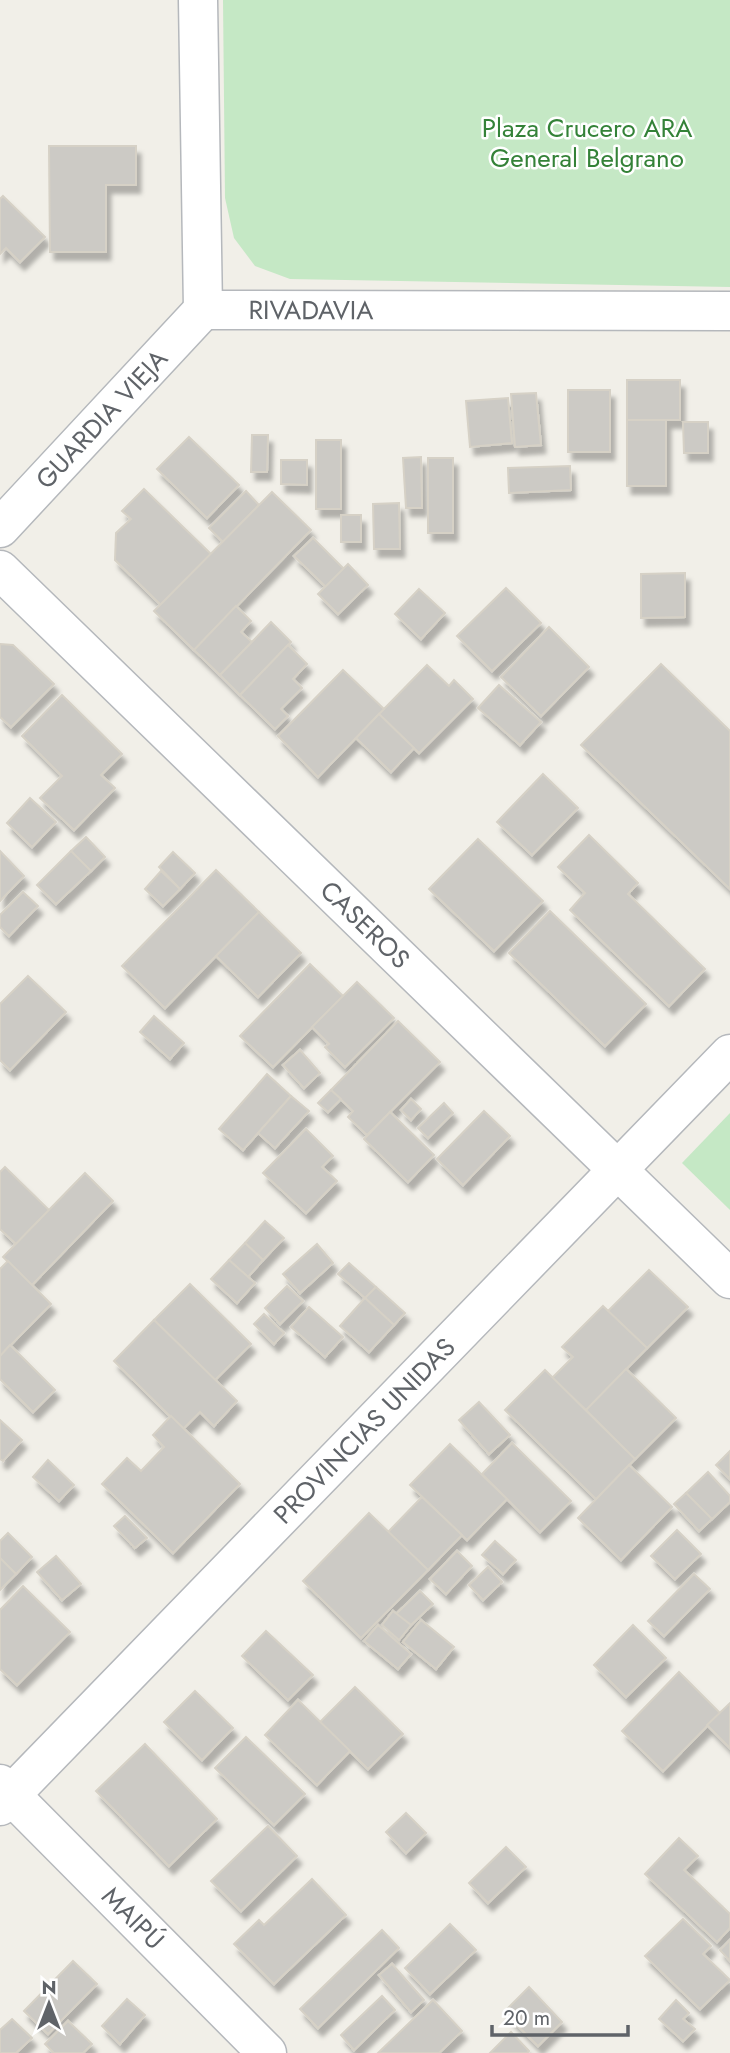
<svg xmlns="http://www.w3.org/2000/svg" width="730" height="2053" viewBox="0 0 730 2053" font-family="Jost,sans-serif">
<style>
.green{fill:#c5e8c5}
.building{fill:#cccac5;stroke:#d6d1c6;stroke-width:2;filter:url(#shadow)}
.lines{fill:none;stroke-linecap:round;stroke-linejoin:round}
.street-casing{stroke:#b5b8bc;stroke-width:41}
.street{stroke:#fff;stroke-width:38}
.labels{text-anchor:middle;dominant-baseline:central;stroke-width:5;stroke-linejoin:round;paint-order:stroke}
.park-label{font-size:26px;fill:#348238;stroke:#fff}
.street-label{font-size:26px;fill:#5f6368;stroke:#fff}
</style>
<defs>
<filter id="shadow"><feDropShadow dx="4.5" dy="8" stdDeviation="2" flood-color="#0004"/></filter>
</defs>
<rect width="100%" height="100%" fill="#f1efe8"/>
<g class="green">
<path d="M223,0H730V287L290,279L255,266L234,238L225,198Z"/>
<path d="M730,1113V1210L682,1163Z"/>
</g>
<g class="building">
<path d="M49,146H136V185H106V252H50Z"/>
<path d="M3,196L45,237L20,262L6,248L0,254V199Z"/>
<rect x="627" y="380" width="53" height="40"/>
<rect x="568" y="390" width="42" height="62"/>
<path d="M536,393L541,445L515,447L511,394Z"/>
<path d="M508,398L512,443L470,447L466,401Z"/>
<rect x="627" y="420" width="39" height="66"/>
<path d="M683,422H708V453H684Z"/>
<path d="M252,435H268L267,472H251Z"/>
<path d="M189,437L239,485L207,518L157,469Z"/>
<rect x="316" y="440" width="25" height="69"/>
<path d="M421,457L422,508H406L403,458Z"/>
<rect x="428" y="458" width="25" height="75"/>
<path d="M281,460H307V485L281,484Z"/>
<path d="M570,466L571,490L509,493L508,468Z"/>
<path d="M144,489L211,554L161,605L115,560L116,533L131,519L122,511Z"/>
<path d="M246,491L259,505L223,542L209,528Z"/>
<path d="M272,492L311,530L194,650L154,611Z"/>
<path d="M399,503L400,549H374L373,504Z"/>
<rect x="341" y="515" width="20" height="27"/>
<path d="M313,538L344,569L326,587L294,556Z"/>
<path d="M348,564L368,585L338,614L318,594Z"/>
<path d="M685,573V617L641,618V574Z"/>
<path d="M506,588L541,623L492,671L457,636Z"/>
<path d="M419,589L445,613L421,639L395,614Z"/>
<path d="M236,606L251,621L241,632L252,642L220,675L194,650Z"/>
<path d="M271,622L291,642L240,695L220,675Z"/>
<path d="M549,627L589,667L541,716L501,677Z"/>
<path d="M0,644L13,645L54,684L11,727L0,717Z"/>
<path d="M288,645L307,664L293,679L302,688L281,709L288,716L275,729L240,695Z"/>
<path d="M661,664L730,731V889L581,745Z"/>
<path d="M427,665L449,686L454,680L473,699L419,753L379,714Z"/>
<path d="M343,670L384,709L318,777L278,736Z"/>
<path d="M499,685L541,722L520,745L478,708Z"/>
<path d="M62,695L122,754L101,775L115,788L74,830L40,798L62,776L22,736Z"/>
<path d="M379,714L414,748L391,772L356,738Z"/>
<path d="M543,774L578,808L532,855L497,822Z"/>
<path d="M30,798L56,822L32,847L7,823Z"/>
<path d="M589,835L638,883L628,894L705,969L669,1006L570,910L585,893L558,867Z"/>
<path d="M86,837L105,857L91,871L71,851Z"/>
<path d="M478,839L543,901L494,951L429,889Z"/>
<path d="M0,851L24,876L0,901Z"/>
<path d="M71,851L91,871L56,904L37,885Z"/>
<path d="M173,852L195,873L180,889L159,867Z"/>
<path d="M216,870L259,912L165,1008L122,966Z"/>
<path d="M161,871L180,889L163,906L145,889Z"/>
<path d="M23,892L38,906L9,936L0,927V915Z"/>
<path d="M550,911L646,1004L605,1046L509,953Z"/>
<path d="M259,912L301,953L258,997L216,956Z"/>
<path d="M310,964L343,996L273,1067L240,1036Z"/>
<path d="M28,976L66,1012L10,1070L0,1060V1004Z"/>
<path d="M357,982L394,1018L345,1067L325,1047L329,1044L312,1027Z"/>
<path d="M154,1016L184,1043L170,1059L140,1032Z"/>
<path d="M398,1021L440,1062L367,1135L348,1117L353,1111L331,1090Z"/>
<path d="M300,1050L320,1073L304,1088L283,1065Z"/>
<path d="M267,1074L291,1096L243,1150L219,1129Z"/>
<path d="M331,1090L341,1099L328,1112L318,1103Z"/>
<path d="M291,1096L309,1111L275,1148L258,1133Z"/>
<path d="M411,1099L421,1109L411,1120L401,1110Z"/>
<path d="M444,1103L453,1113L428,1138L418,1128Z"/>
<path d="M484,1111L510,1136L463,1185L437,1159Z"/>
<path d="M390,1112L434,1155L408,1182L364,1139Z"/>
<path d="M306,1129L333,1156L322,1167L337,1181L306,1213L263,1173Z"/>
<path d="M5,1167L49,1210L16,1244L0,1229V1172Z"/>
<path d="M85,1173L113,1201L32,1285L3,1257Z"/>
<path d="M265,1221L284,1238L263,1260L245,1243Z"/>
<path d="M245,1243L263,1260L248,1277L229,1260Z"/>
<path d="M317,1244L333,1263L300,1293L283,1274Z"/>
<path d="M229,1260L255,1283L237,1303L211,1279Z"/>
<path d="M8,1261L51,1304L0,1356V1269Z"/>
<path d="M349,1263L376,1287L365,1298L338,1274Z"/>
<path d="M649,1270L688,1307L647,1348L608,1311Z"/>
<path d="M190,1284L251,1344L215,1380L154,1320Z"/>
<path d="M287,1286L303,1301L280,1324L265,1308Z"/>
<path d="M376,1287L405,1313L394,1325L365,1298Z"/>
<path d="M365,1298L394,1325L369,1352L340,1326Z"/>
<path d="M603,1306L647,1348L586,1410L552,1378L573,1357L562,1347Z"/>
<path d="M309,1307L343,1337L325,1357L291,1327Z"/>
<path d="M264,1314L284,1333L274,1344L254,1324Z"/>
<path d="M154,1320L237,1401L214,1426L200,1412L183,1429L114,1361Z"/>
<path d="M10,1345L55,1390L33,1412L0,1379V1356Z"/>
<path d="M626,1369L676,1418L635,1459L586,1410Z"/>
<path d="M545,1370L635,1459L596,1499L505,1410Z"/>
<path d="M479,1402L510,1435L489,1454L459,1420Z"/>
<path d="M171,1416L240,1484L173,1553L102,1484L127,1458L141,1471L164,1447L153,1435Z"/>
<path d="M0,1420L22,1440L3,1461L0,1459Z"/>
<path d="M512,1443L571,1501L540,1532L482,1474Z"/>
<path d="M450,1444L507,1499L467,1540L410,1485Z"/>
<path d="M730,1451V1479L716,1465Z"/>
<path d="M48,1460L74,1485L59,1501L33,1477Z"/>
<path d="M629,1465L672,1507L621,1560L578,1518Z"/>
<path d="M708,1472L730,1496V1502L712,1519L686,1493Z"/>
<path d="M686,1493L712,1519L699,1531L674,1504Z"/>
<path d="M422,1497L462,1535L428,1570L388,1532Z"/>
<path d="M369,1513L428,1570L361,1638L303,1581Z"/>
<path d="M125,1516L147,1538L135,1548L114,1526Z"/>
<path d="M677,1530L701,1554L675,1579L651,1556Z"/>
<path d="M8,1533L32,1557L16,1574L0,1558V1541Z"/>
<path d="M495,1541L516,1560L503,1574L482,1555Z"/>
<path d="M457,1551L472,1566L446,1594L430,1579Z"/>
<path d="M56,1556L81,1584L62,1600L37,1572Z"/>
<path d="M0,1558L16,1574L0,1590Z"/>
<path d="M488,1567L502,1582L483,1600L469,1585Z"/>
<path d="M694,1574L710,1589L664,1636L648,1621Z"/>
<path d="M23,1586L70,1632L17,1685L0,1669V1610Z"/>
<path d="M420,1591L433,1604L409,1627L396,1614Z"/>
<path d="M393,1611L411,1625L399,1640L382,1625Z"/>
<path d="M421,1620L454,1647L436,1669L403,1642Z"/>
<path d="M378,1625L411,1654L398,1669L364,1641Z"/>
<path d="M633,1625L666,1658L626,1697L594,1665Z"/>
<path d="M266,1631L313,1675L288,1700L242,1656Z"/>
<path d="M679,1672L720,1713L663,1771L622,1731Z"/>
<path d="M355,1687L403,1734L368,1769L320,1722Z"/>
<path d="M195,1691L233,1728L202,1760L164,1722Z"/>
<path d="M298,1700L350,1751L317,1785L265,1735Z"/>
<path d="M730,1703V1748L707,1725Z"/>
<path d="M246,1737L305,1794L274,1825L215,1768Z"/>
<path d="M145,1744L217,1819L169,1866L96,1791Z"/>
<path d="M406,1813L426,1833L406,1853L386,1832Z"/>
<path d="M268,1826L297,1856L241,1911L211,1881Z"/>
<path d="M679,1838L698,1856L684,1870L730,1914V1928L717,1942L645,1874Z"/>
<path d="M506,1847L526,1867L488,1903L469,1883Z"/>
<path d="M312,1879L346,1915L274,1984L234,1944L259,1920L264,1925Z"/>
<path d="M683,1919L711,1946L703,1954L730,1980L700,2009L645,1956Z"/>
<path d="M450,1924L476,1950L430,1994L405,1968Z"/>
<path d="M382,1930L399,1948L318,2028L300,2009Z"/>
<path d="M730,1940V1961L720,1950Z"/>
<path d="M73,1961L97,1984L48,2034L24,2011Z"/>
<path d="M392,1964L424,2000L411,2012L379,1975Z"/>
<path d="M529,1987L562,2022L538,2046L504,2012Z"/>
<path d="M382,1996L395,2010L354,2050L341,2035Z"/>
<path d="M127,1999L145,2015L120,2044L102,2026Z"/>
<path d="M433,2000L462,2031L439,2053H378Z"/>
<path d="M676,2000L689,2013L683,2019L695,2029L683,2041L659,2019Z"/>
<path d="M12,2019L32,2038L16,2053H0V2030Z"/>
<path d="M68,2021L92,2044L83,2053H54L45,2044Z"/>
<path d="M511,2032L529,2051L527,2053H490Z"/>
</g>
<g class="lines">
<g class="street-casing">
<g id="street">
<path d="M198,0L203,310"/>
<path id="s1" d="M203,310L730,311"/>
<path id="s2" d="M0,528L203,310"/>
<path id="s3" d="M0,570L730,1279"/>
<path id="s4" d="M0,1784L267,2053"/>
<path id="s5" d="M0,1806L730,1054"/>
</g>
</g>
<use href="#street" class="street"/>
</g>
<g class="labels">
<g class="park-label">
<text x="587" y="128">Plaza Crucero ARA<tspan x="587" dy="30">General Belgrano</tspan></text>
</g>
<g class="street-label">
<text stroke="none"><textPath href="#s1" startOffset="108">RIVADAVIA</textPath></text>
<text stroke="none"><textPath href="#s2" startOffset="149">GUARDIA VIEJA</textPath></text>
<text stroke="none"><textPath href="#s3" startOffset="509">CASEROS</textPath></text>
<text stroke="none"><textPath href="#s5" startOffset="523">PROVINCIAS UNIDAS</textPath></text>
<text stroke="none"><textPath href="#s4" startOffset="189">MAIPÚ</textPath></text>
</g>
</g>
<g transform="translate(49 2004)" stroke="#ffffff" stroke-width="5" paint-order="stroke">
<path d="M0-5L12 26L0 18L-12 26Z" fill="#5f6368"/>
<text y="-10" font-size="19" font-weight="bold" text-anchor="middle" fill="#5f6368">N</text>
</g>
<path d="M492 2025v10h136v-10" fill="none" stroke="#5f6368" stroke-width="3.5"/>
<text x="503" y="2025" font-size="21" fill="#5f6368" stroke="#ffffff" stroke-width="5" paint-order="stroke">20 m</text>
</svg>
